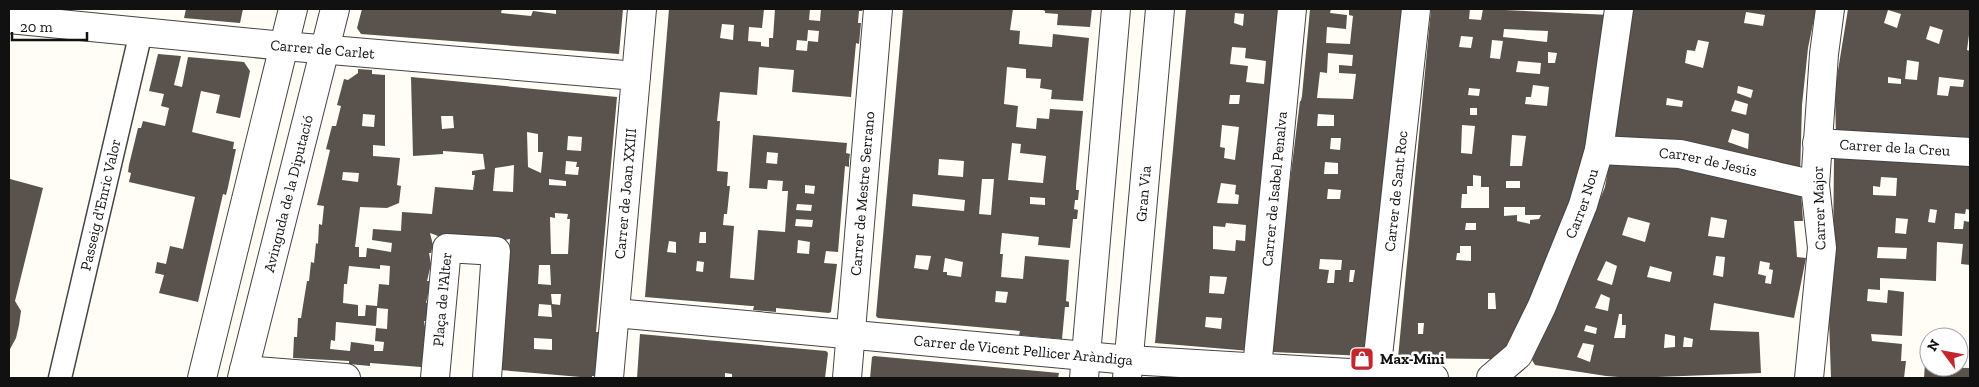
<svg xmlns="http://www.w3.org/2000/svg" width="1979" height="387" viewBox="0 0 1979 387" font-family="'Zilla Slab',serif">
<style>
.building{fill:#5a524d;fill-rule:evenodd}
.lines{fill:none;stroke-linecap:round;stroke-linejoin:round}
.pedestrian-casing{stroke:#444;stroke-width:25}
.minor-casing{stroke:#444;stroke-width:30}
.tertiary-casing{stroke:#444;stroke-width:30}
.pedestrian{stroke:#fff;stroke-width:22}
.minor{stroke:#fff;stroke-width:28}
.tertiary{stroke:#fff;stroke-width:28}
.labels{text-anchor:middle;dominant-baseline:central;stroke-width:5;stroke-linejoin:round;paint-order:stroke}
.street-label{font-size:15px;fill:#111;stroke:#fff}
.poi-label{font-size:15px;font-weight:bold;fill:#111;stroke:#fff;text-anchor:start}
</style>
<rect width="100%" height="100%" fill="#fffdf5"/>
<g class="building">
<path d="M186,9H243L240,23L184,18Z"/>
<path d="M362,9H502L501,13L531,16L533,11L556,14V9H623L619,54L361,34L357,28Z"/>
<path d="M669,9H764L762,28L749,27L748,41L761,42V46L769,47V38H773L775,9H810L809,20L820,21L821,9H863L862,11H859L858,23H861L859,44L856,43L851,97L792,92L794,70L759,67L757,95L720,92L717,121H720L717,171L728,172L727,186H730L727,214H724L723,225L734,226L730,278L754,280L758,230L785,232L788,191H782L783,181L768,180L767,189L749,188L753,135L847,143L846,153L850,154L849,161V167L845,166L838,252L826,251L824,263L837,264L831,312L829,313L776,308V312L753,310L754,306H751L645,297ZM722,24L734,25L733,40L720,38ZM808,30L819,31L818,42L808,41L807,51L796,50L797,40L807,41ZM767,152L778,153L777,164L766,163ZM805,185L815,186L814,194L805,193ZM797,204L812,205L811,211L796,210ZM796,219L813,220L812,227L795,226ZM700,232H706V243H699ZM798,240L810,242L809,254L797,253ZM669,241L676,242V253L667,252ZM697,261L704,262L703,272L696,271Z"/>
<path d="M903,9H1013L1010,30L1020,31L1019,44L1052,47L1053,34L1089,38L1083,101L1051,99L1052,90L1040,88L1041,79L1026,78V69L1007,67L1004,104L1018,106L1016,127L1036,129L1037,118L1049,119L1050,109L1083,111L1076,186V190H1079L1078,200H1075L1074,209L1078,210L1077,219H1073L1070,248L1038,245L1039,237L1002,233L1000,254H1003L1001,277L1023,279L1025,256L1069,260L1066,301L1069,302V307H1065L1062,339L1019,335L1020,331L889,319L878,318L876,316ZM1012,143L1021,144L1020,153L1046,156L1043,183L1008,180ZM939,159L964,161L963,177L938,175ZM982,179H994L991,215L979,214ZM913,194L965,200L964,211L912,206ZM1030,197L1045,198V205L1030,204ZM916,255L931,256L928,270L914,268ZM945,258L963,262L961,277L947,275V272H943ZM996,291L1008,292L1006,303L995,302Z"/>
<path d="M1041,9H1092L1090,27L1057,25L1058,14L1045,13V11Z"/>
<path d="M1186,9H1280L1250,351L1155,343ZM1235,13L1244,14L1243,26L1234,23ZM1232,47L1246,48L1245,58L1266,61L1264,84L1246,82L1248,66L1230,64ZM1230,95H1240L1239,104H1229ZM1222,125L1239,127L1235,160L1224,158L1225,148L1220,147ZM1221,183L1236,185L1235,194L1239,195L1238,204L1217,203ZM1226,223L1246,225L1245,241L1236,240L1235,251L1213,249V226L1225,227ZM1210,276L1227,277L1224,294L1209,293ZM1206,317L1222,318L1221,329L1205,327Z"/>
<path d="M1310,9H1331L1330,13L1347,15L1346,29L1327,27L1326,43L1350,44L1353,16L1349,15V9H1410L1367,356L1272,352L1269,349L1300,101H1301L1302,96ZM1328,53L1353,55L1352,66L1339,65V73L1356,74L1353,99L1317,98L1320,72L1327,73ZM1318,114L1334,115V126H1317ZM1331,138H1341L1340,150L1330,149ZM1325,162L1338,163V174H1324ZM1328,189L1341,190L1340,199H1327ZM1320,259L1342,260L1341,270H1335L1334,283H1327L1329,270L1319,269ZM1350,270H1355L1353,282H1349Z"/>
<path d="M1431,9H1470L1469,19L1481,20L1483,9L1610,15L1584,181L1522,338L1492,359L1398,358ZM1504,29L1548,31L1547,42L1503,37ZM1461,36L1473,37L1471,48L1459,47ZM1492,40L1503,41L1500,59L1490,58ZM1548,52L1557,53L1555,63H1548ZM1518,61L1541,63L1540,74L1516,72ZM1533,85L1549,87L1547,106L1525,104L1526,97H1531ZM1469,88L1480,89L1479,96L1468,95ZM1470,108H1477V115H1470ZM1462,125L1475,126L1472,154L1461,153ZM1512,135L1526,136L1522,166H1510ZM1473,175L1481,176V187H1489V208H1461L1462,194H1467V186H1473ZM1506,181H1520V188H1506ZM1504,207H1525V215H1541L1539,219L1530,220V224L1517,221V215L1504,216ZM1466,223H1476V230H1465ZM1460,246H1471V261L1456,260L1457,253H1460ZM1488,293H1495L1496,309H1488ZM1418,323H1424L1423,334H1418Z"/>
<path d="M1631,9H1816L1808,48L1802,105L1800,177L1614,143ZM1746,12L1765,15L1763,26L1744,23ZM1698,40L1709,42L1703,68L1685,63L1687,50L1695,51ZM1738,86L1753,90L1751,98L1737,93ZM1667,98L1683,101L1682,107L1666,105ZM1735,100L1748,104L1746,115L1731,111ZM1732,129L1749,134L1748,149L1728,142Z"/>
<path d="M1848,9H1970V27L1967,50L1970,51V148L1836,141L1835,89ZM1888,10L1901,14L1897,28L1884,23ZM1930,26L1943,30L1939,44L1926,39ZM1907,60L1919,62L1917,80L1905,79ZM1888,77L1901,79V84L1888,83ZM1939,77L1964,80L1963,87L1950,86L1948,96L1937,95Z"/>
<path d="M158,54L181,56L174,85L182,87L188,57L244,62L250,71L240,118L216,113L220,95L201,91L192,132L234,142L233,149H236L228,187L226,195L223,194L198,302L159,293L164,275L155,273L157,262L166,264L170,246L183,249L195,197L129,182L131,173L128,172L129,165L138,128H141L143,121L165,126L169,108L161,106L164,94L149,91Z"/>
<path d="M358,69L372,70V74L385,75V146L373,145V156L400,158L397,185L401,186L399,203L387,208L360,207L355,247H359V257H366L367,248L391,252L392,243L372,240L373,229L401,231L402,212L432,214L435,187L473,190L475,175H472V171L485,169L483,154L443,151V154L413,156L411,77L617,97L596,332H601L597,376H592V378L500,370L510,239L499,241L449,234L446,237L438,236L430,233L433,245L431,253H429L431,264L427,281H429V290L426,303H427L428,310L426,321H424L426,333V340L423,343V348H425L421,367L370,363V366L349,364V361L293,358L294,337H297L298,318H301L307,281H309L311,262L314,263L316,243L318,244L319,224L322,225L324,206L317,205L330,150L326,149L332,126H336L341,106L337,105L344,79L348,80L358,73ZM363,114L375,115L374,127L362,126ZM441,116H453L454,128L442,129ZM527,132L538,134V152H543L541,173L528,167ZM568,136L582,137L581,151L567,150ZM566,161L577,162L576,167H579L578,175L565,174ZM514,165L513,192L493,191L495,168ZM343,172L359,173L358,182L342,180ZM549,179L566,181V186L549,185ZM555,213L568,214L567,219H570L568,254H551L550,217L555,218ZM380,265L390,266L389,285L379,284L377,306L366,305L365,316H358V305L343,303L344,284H347L349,266L380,269ZM539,265H550L551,285L538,284ZM551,294H561L560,305L552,304ZM539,304L551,305L552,317L538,316ZM377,308L388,309L387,329L376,328L375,341L384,342L383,351H374V345L351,342L350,351L330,349L331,340L335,341L336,322L376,326ZM534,338L552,339V350L534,349Z"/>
<path d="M1834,157L1970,164V210L1966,209L1965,214L1955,213L1954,229H1963L1964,221L1970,222V265L1961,264L1963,244L1937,242L1936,281L1880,278V290L1868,289L1867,301L1887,303L1888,290L1904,292L1902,336L1871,334L1872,341L1902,344L1901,361H1906L1904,378H1831L1829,319L1833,255ZM1881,177L1897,178L1896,196L1873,195V186L1880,187ZM1930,209L1937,210L1935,223L1928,222ZM1896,218L1908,219L1906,234L1895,233ZM1878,247L1907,248L1906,259L1877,258Z"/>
<path d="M1610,158L1684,168L1801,192L1803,221H1794L1796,244L1797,257L1806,258L1794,318L1714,303L1710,330L1759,332L1761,373L1631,378L1606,376L1535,365L1532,360L1605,187ZM1628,217L1650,223L1645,242L1622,235ZM1711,217L1727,220L1724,238L1708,236ZM1716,256L1725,257L1723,277L1713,275ZM1606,261L1617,266L1612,285L1597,280ZM1760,261L1770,263L1769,269L1773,270L1771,284L1765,283L1766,276L1758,274ZM1650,266L1672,272L1670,282L1647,277ZM1601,294L1610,298L1608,311L1595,308ZM1619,314H1622V325H1626L1625,338H1614ZM1586,325L1597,328L1596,334L1584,331ZM1665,334L1675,336V347L1664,348ZM1684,337L1693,339L1692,347H1683ZM1583,343L1594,345L1590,362L1577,357Z"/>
<path d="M10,179L43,188L15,301L21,311L19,325L16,338L9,351V188Z"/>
<path d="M1942,333L1962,336V337H1942Z"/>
<path d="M640,334L826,351L828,353L825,378H732V374L725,373V378H637Z"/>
<path d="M874,356L1059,373L1058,378H870L872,357Z"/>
<path d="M1925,363H1929V367L1970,368V378H1924Z"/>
</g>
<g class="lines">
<g class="pedestrian-casing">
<g id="pedestrian">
<path id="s1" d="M60,378L141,32"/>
</g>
</g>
<g class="minor-casing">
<g id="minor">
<path id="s2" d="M9,19L284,46L636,76"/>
<path id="s3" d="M1817,143L1970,152"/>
<path id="s4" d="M1599,150L1680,154L1815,185"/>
<path id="s5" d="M615,313L1129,360L1434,378"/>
<path id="s6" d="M1257,368L1292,9"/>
<path d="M244,370L346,378"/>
<path id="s7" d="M1376,374L1416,9"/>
<path id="s8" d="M435,378L447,248L496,251L487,378"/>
<path id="s9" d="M609,378L642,9"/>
<path id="s10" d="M847,378L878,9"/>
<path id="s11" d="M1491,378L1518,355L1542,306L1583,205L1599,150L1619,9"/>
</g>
</g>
<g class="tertiary-casing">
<g id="tertiary">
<path d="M202,378L293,9"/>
<path id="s12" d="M242,378L335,9"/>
<path d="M1084,378L1116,9"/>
<path id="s13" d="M1127,378L1160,9"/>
<path d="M1809,378L1822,248L1815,185L1824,54L1830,9"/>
</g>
</g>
<use href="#pedestrian" class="pedestrian"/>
<use href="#minor" class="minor"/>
<use href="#tertiary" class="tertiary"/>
</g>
<defs>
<g id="shop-square" transform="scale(1.25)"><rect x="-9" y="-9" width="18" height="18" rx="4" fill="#c4262e" stroke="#fff"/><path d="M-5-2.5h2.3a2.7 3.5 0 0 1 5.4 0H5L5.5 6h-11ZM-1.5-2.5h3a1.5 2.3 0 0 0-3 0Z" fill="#fff"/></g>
</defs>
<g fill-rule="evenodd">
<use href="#shop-square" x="1362" y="359"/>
</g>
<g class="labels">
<g class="street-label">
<text stroke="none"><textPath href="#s2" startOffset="315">Carrer de Carlet</textPath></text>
<text stroke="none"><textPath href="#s3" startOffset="78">Carrer de la Creu</textPath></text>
<text stroke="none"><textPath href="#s4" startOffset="110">Carrer de Jesús</textPath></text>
<text stroke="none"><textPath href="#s6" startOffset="180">Carrer de Isabel Penalva</textPath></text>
<text stroke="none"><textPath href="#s7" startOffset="184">Carrer de Sant Roc</textPath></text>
<text stroke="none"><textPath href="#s12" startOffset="190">Avinguda de la Diputació</textPath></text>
<text stroke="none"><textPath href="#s9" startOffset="185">Carrer de Joan XXIII</textPath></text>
<text stroke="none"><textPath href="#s10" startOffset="185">Carrer de Mestre Serrano</textPath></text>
<text stroke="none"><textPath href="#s13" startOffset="185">Gran Via</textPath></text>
<text stroke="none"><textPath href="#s11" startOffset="200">Carrer Nou</textPath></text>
<text stroke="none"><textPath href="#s1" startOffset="178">Passeig d'Enric Valor</textPath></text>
<text transform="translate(1819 208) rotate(-92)">Carrer Major</text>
<text stroke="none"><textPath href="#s8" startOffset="79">Plaça de l'Alter</textPath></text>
<text stroke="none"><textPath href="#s5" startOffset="410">Carrer de Vicent Pellicer Aràndiga</textPath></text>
</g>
<g class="poi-label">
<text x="1380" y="359">Max-Mini</text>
</g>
</g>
<rect width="1979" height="387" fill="none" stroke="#111111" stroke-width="20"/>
<g transform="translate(1944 352) rotate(302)"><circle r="24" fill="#ffffff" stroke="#a0a0a0"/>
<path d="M0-4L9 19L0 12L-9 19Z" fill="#c4262e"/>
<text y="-8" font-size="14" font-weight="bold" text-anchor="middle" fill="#111111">N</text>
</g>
<path d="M12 32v8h75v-8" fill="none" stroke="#111111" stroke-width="2.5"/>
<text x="20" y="32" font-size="15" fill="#111111" stroke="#ffffff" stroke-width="4" paint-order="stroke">20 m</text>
</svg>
